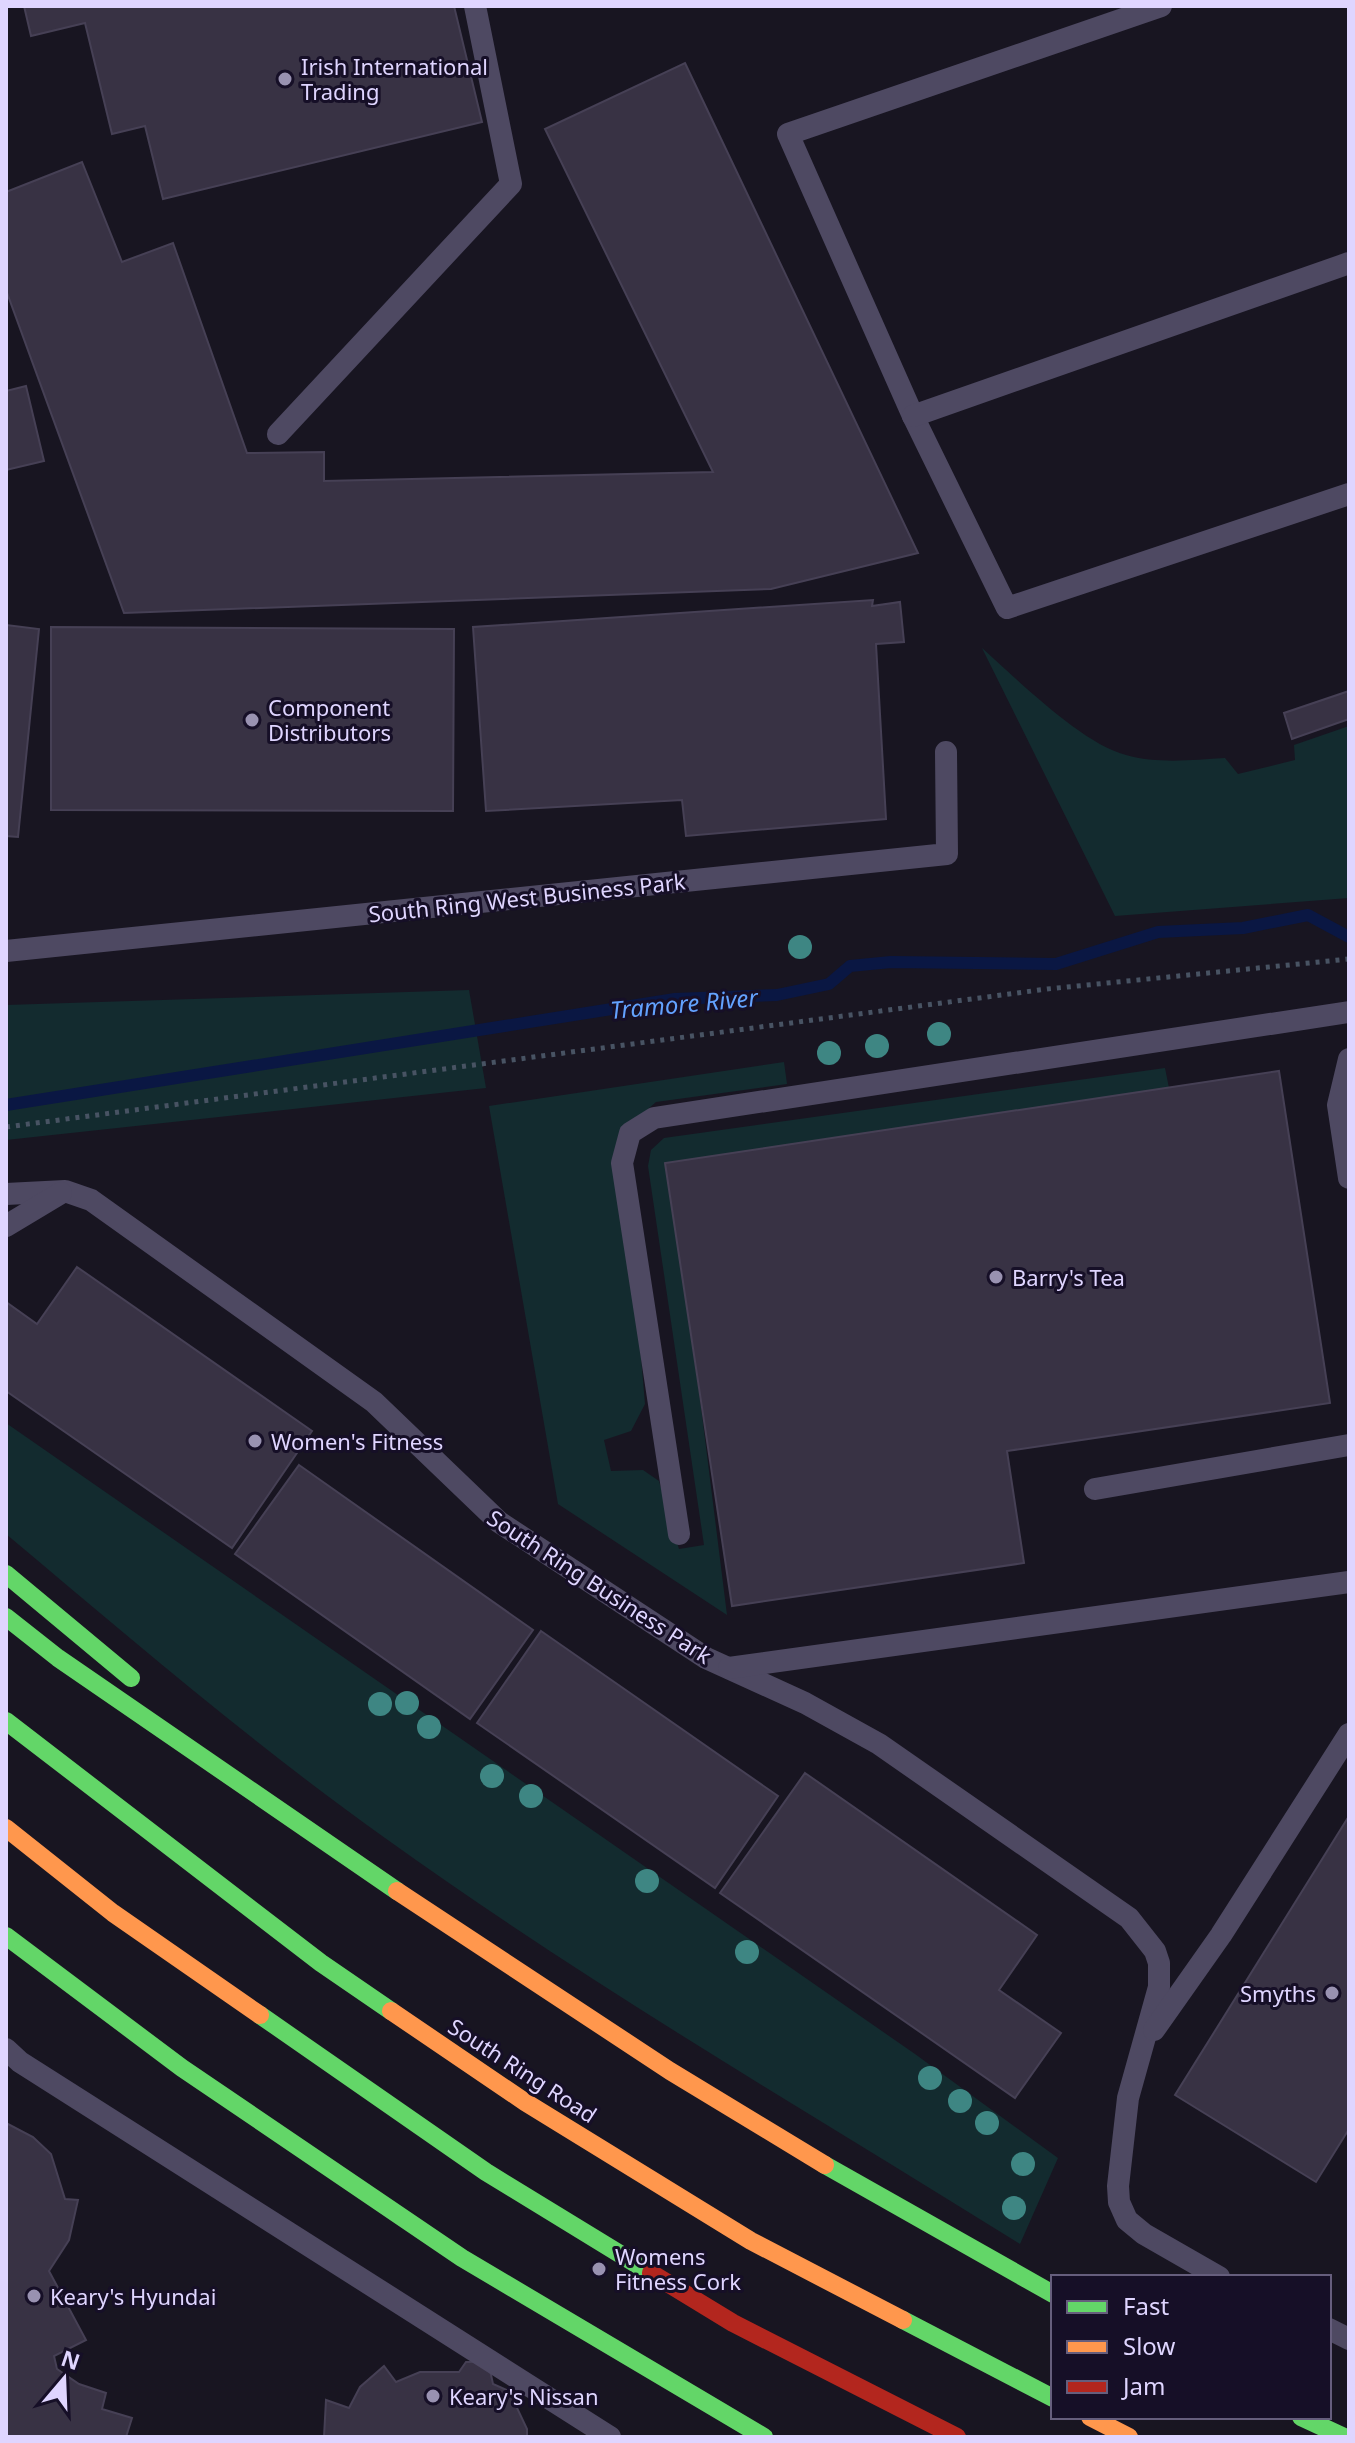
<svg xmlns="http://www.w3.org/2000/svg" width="1355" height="2443" viewBox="0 0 1355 2443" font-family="'Noto Sans',sans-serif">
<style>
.green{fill:#132b2f}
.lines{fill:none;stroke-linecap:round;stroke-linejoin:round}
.stream{stroke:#0a1743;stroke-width:12}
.building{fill:#383244;stroke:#464055;stroke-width:2}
.path{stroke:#485363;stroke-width:5;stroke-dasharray:4 6;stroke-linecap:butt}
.lane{stroke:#4e4962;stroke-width:22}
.fast{stroke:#63d668;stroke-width:18}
.slow{stroke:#ff974d;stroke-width:18}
.jam{stroke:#b3261e;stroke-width:18}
.tree{fill:#3e8683}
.poi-dot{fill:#9992b1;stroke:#160f27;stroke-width:3}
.labels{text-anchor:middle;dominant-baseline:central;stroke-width:6;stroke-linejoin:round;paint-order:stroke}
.poi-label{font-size:22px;fill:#dfd5ff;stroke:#160f27;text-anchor:start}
.street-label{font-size:22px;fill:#dfd5ff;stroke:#160f27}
.water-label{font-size:24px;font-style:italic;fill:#63a2ff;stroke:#160f27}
</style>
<rect width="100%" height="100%" fill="#181521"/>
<g class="green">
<path d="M982,648C1018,680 1081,743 1126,755C1157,764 1193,760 1225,758L1238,774L1295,760L1294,745L1349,726V898L1115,916Z"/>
<path d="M469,990L486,1088L6,1140V1005Z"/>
<path d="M784,1062L787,1084L656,1102L622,1132L645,1404L631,1431L604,1440L611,1471L643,1470L659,1481L679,1549L704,1545L648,1166L651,1150L664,1138L1165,1068L1169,1088L665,1163L699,1391L727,1615L558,1504L489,1106Z"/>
<path d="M6,1423L915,2054L1058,2158L1020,2244C807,2111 589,1985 385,1838C253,1744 130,1638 6,1534Z"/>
</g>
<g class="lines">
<path class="stream" d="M6,1105L675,999L777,995L829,984L850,966L891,962L1056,964L1158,932L1243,928L1308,915L1349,937"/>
</g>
<g class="building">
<path d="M24,6H454L482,122L163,199L145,126L112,134L85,23L31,36Z"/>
<path d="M685,63L918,553L771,589L124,613L6,290V192L82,162L122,262L173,243L247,453L324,452V481L713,472L545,129Z"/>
<path d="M26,386L44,461L6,470V391Z"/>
<path d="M873,600L872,606L900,602L904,642L876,644L886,819L686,836L682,800L486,811L473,627Z"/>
<path d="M6,625L39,629L18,837L6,836Z"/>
<path d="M51,627L454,629L453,811L51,810Z"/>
<path d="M1349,691V719L1292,739L1284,713Z"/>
<path d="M1279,1071L1330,1403L1007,1451L1024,1563L732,1606L665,1163Z"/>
<path d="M77,1267L312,1431L232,1548L6,1391V1302L37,1324Z"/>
<path d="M299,1465L533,1630L470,1719L235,1554Z"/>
<path d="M541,1631L778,1796L715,1888L477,1723Z"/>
<path d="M805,1773L1037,1935L999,1990L1061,2033L1015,2098L720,1893Z"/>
<path d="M1349,1816V2129L1316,2182L1175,2095Z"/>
<path d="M6,2123L33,2137L51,2154L65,2199L78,2200L69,2240L49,2271L86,2340L54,2356L57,2369L79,2384L106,2393L102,2409L132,2418L126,2437H6Z"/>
<path d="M466,2362H477L490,2370L493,2384L509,2391L527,2429V2437H324L326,2400L349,2408L360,2387L384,2366L396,2382L420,2372H459Z"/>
</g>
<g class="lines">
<path class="path" d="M6,1127L1047,989L1349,959"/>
<g class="lane">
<path d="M1161,6L788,134L913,416L1007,608L1349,494"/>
<path d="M913,416L1349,263"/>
<path d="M278,434L511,184L475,6"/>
<path d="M6,951L947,854L946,752"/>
<path d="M1349,1059L1338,1105L1349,1178"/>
<path d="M6,1194L65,1191L91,1200L374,1402L499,1522L706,1658L805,1703L879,1744L1129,1918L1155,1951L1159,1963V1987L1128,2098L1118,2186L1119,2202L1127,2220L1144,2234L1219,2277"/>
<path d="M6,1226L61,1193"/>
<path d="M1095,1489L1349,1445"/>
<path d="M679,1534L622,1163L630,1133L654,1118L1349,1012"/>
<path d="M729,1668L1349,1582"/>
<path d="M1154,2030L1221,1935L1349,1734"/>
<path d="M6,2049L20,2062L610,2437"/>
<path d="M1329,2329L1349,2339"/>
</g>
<g class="fast">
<path d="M6,1574L131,1678"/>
<path d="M6,1617L58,1658L397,1891"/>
<path d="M6,1721L321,1963L391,2011"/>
<path d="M6,1936L182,2068L462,2258L764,2437"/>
<path d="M260,2015L486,2172L651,2273"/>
<path d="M825,2165L1053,2294"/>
<path d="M903,2320L1053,2398"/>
<path d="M1301,2417L1344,2437"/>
</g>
<g class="slow">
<path d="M6,1828L113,1913L260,2015"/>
<path d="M397,1891L670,2071L825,2165"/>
<path d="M391,2011L525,2102L751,2241L903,2320"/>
<path d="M1090,2417L1129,2437"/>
</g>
<path class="jam" d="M651,2273L733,2323L957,2437"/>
</g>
<g class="tree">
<circle cx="800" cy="947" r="12"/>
<circle cx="939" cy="1034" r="12"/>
<circle cx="877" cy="1046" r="12"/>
<circle cx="829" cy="1053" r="12"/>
<circle cx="407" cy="1703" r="12"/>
<circle cx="380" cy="1704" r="12"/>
<circle cx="429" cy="1727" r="12"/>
<circle cx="492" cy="1776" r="12"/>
<circle cx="531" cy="1796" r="12"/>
<circle cx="647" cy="1881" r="12"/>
<circle cx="747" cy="1952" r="12"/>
<circle cx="930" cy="2078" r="12"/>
<circle cx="960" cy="2101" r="12"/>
<circle cx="987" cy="2123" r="12"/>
<circle cx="1023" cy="2164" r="12"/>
<circle cx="1014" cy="2208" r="12"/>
</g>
<g class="poi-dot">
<circle cx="285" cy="79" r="8"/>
<circle cx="252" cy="720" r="8"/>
<circle cx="996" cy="1277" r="8"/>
<circle cx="255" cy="1441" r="8"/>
<circle cx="1332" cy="1993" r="8"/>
<circle cx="599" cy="2269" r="8"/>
<circle cx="34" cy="2296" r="8"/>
<circle cx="433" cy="2396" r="8"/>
</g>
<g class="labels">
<g class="poi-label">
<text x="301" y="66">Irish International<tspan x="301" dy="25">Trading</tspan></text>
<text x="268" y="707">Component<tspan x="268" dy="25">Distributors</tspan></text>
<text x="1012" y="1277">Barry's Tea</text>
<text x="271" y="1441">Women's Fitness</text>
<text x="1316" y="1993" text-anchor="end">Smyths</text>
<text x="615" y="2256">Womens<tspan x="615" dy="25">Fitness Cork</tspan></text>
<text x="50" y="2296">Keary's Hyundai</text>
<text x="449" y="2396">Keary's Nissan</text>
</g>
<g class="street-label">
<text transform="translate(527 897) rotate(-6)">South Ring West Business Park</text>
<text transform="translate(600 1586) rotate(33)">South Ring Business Park</text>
<text transform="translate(523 2070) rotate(33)">South Ring Road</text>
</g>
<g class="water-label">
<text transform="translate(684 1003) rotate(-5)">Tramore River</text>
</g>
</g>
<rect width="1355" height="2443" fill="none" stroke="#dfd5ff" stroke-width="16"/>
<rect x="1051" y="2275" width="280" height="144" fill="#160f27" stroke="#665e7d" stroke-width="2"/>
<rect x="1067" y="2301" width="40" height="12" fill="#63d668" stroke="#665e7d" stroke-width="2"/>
<text x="1123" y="2315" font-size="24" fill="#dfd5ff">Fast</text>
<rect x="1067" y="2341" width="40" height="12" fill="#ff974d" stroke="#665e7d" stroke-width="2"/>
<text x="1123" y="2355" font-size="24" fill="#dfd5ff">Slow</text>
<rect x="1067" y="2381" width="40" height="12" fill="#b3261e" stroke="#665e7d" stroke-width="2"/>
<text x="1123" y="2395" font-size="24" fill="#dfd5ff">Jam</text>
<g transform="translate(64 2379) rotate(19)" stroke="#160f27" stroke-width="6" paint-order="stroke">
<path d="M0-6L14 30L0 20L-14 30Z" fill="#dfd5ff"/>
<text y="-12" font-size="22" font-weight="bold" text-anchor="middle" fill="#dfd5ff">N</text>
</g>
</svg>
